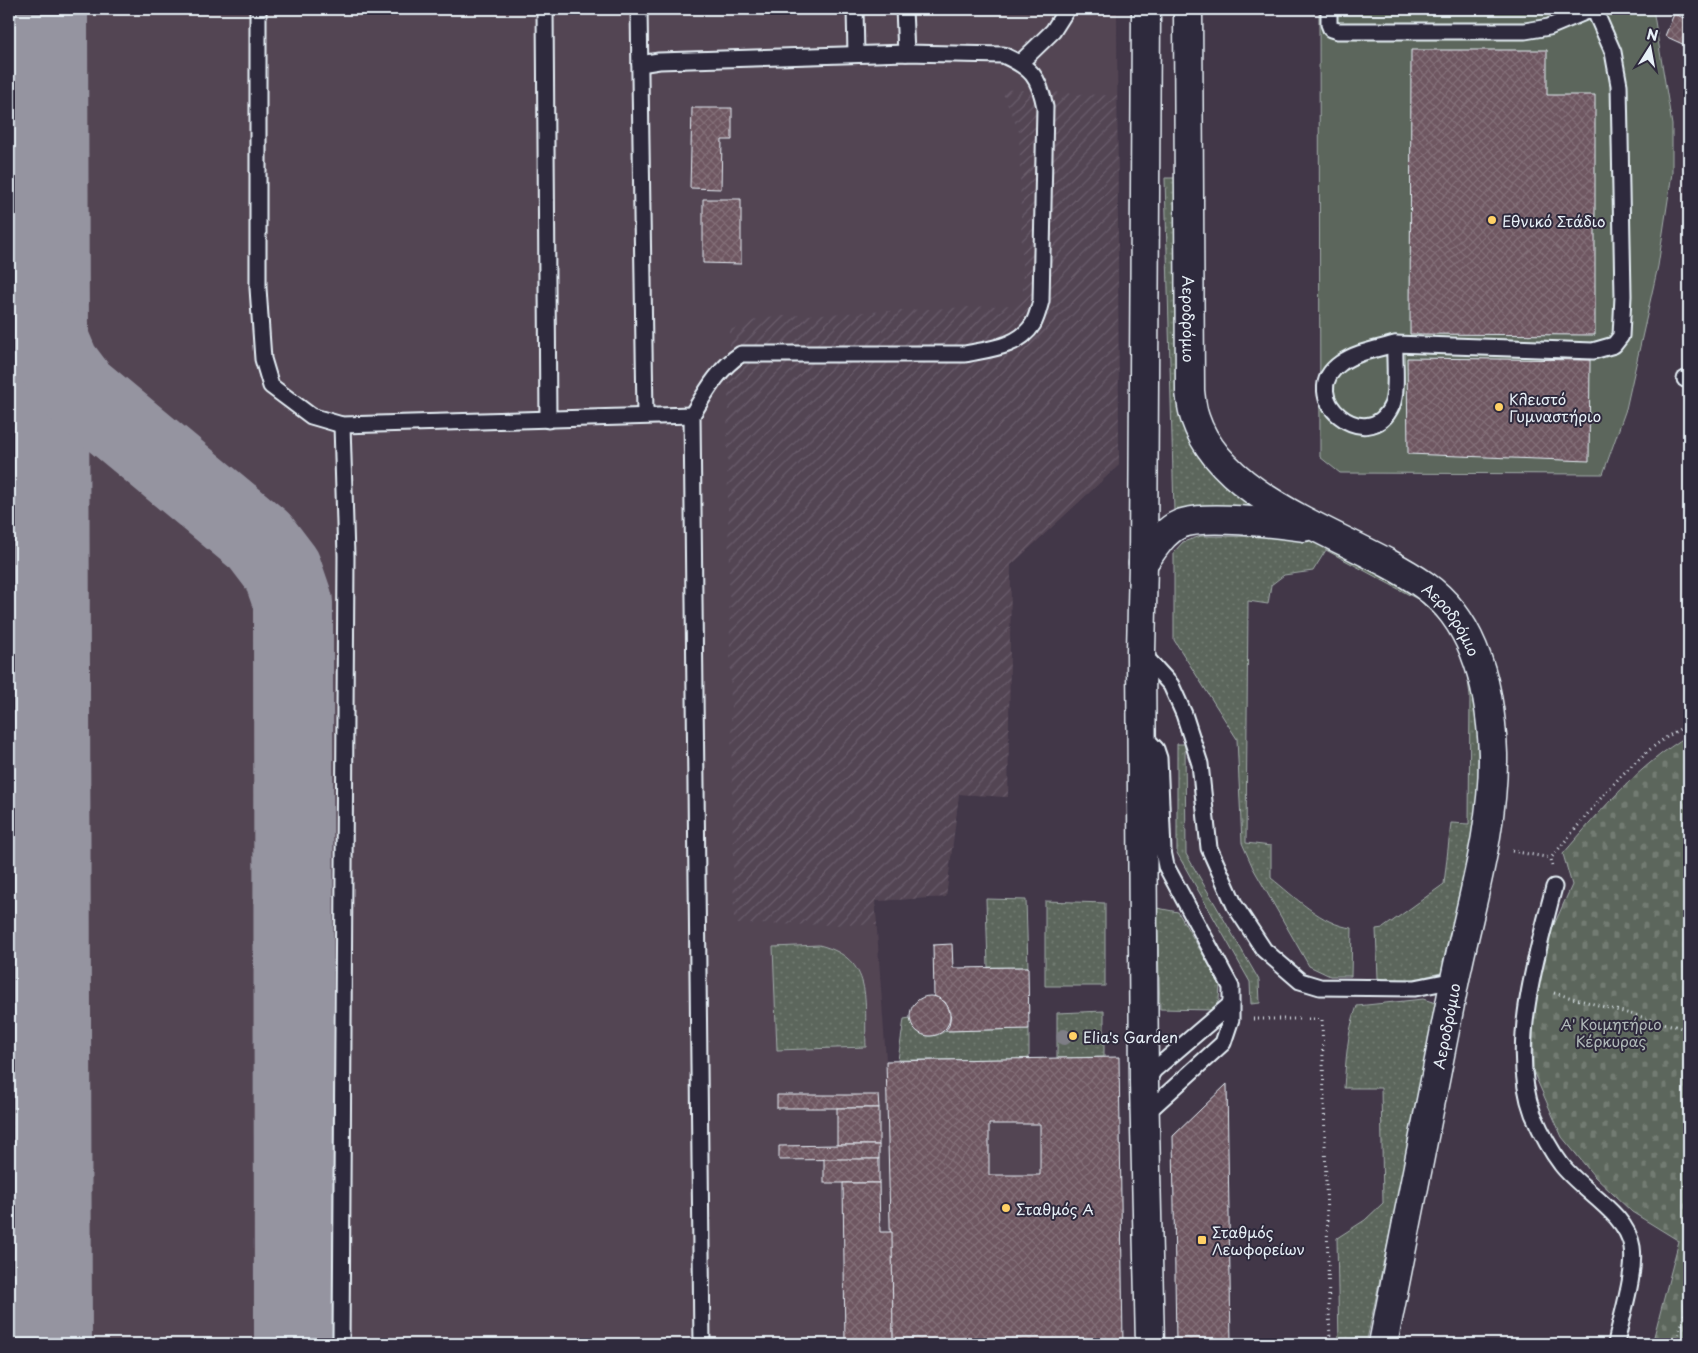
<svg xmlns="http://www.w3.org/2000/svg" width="1698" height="1353" viewBox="0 0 1698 1353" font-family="'Playpen Sans',sans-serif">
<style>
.built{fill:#524453}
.industrial{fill:url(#industrial-furrows)}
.grass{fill:url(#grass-dots);stroke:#a2acaa}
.cemetery{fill:url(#cemetery-stones);stroke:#a2acaa}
.pitch{fill:#5c665b;stroke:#a2acaa}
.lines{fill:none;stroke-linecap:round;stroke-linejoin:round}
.taxiway{stroke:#9594a0;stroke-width:80}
.building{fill:url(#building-cross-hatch);stroke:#e8f1f8;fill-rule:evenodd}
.lane-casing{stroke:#e8f1f8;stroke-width:19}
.secondary-casing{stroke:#e8f1f8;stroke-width:31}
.path{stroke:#e8f1f8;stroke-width:3;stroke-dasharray:1 4;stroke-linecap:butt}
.lane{stroke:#2f2a3d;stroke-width:15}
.secondary{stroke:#2f2a3d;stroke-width:28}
.tree{fill:#7e7e86}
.poi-dot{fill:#ffd166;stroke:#2f2a3d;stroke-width:2}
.labels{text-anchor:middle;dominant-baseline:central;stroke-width:4;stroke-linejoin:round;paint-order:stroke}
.poi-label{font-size:15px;fill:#e8f1f8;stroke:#2f2a3d;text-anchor:start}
.street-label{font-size:15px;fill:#e8f1f8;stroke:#2f2a3d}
.park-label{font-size:15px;fill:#b0b9b9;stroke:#2f2a3d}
</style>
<defs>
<pattern id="industrial-furrows" width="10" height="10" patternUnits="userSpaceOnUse" patternTransform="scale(1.25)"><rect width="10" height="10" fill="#524453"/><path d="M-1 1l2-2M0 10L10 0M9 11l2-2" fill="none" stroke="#6b5f6c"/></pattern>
<pattern id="grass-dots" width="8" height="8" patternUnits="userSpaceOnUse" patternTransform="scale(1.25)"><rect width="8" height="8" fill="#5c665b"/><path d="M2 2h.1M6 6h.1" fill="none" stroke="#737c73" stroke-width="1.8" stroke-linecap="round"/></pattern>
<pattern id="cemetery-stones" width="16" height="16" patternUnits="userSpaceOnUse" patternTransform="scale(1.25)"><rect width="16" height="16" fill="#5c665b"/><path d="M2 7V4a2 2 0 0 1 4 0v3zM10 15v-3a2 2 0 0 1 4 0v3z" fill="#737c73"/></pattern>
<pattern id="building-cross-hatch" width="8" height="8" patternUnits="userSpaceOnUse" patternTransform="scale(1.25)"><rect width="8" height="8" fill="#6e5661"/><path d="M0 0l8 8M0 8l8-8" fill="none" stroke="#836f78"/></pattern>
</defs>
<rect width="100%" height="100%" fill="#423748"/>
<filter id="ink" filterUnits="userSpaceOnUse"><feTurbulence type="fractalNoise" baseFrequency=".02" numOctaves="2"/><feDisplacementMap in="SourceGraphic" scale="10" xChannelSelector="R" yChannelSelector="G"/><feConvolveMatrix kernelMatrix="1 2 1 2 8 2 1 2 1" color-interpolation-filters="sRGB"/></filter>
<g filter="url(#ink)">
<path class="built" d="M9,9H1117L1119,465L1011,565L1008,797L959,794L946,897L875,901L886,1060L1119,1057L1123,1344H9Z"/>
<path class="industrial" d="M1001,89L1117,96L1119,465L1011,565L1008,797L959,794L946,897L875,901L877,925L734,924L727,440L730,330L763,317L1012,305L1023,296L1019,132Z"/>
<g class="grass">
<path d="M1165,178H1176L1188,416L1268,512H1174Z"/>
<path d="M1201,536L1312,537L1326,545L1331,544L1421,592L1446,616L1469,648L1479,704L1477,826L1452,950L1445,972L1402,982L1378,978L1376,929L1383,928L1444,884L1451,823L1469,824L1470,696L1465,657L1444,624L1419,600L1326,550L1313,571L1284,575L1271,585L1268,604L1248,601L1246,843L1271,846V878C1294,896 1322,925 1352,928L1351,976H1330L1309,966L1253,868L1242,843L1237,739L1174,640V552L1183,542Z"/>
<path d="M1177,744H1185L1186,854L1259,980L1260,1003L1251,1004L1250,982L1177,853Z"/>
<path d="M986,899L1026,900L1028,967H988Z"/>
<path d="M1045,901L1105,903V986H1045Z"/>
<path d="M1157,908L1178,912L1220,984L1219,1000L1213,1010L1160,1009Z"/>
<path d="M819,945C875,959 864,1001 866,1047L777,1050L773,947Z"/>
<path d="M1423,999L1439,1004L1366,1344H1339L1337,1238L1365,1220L1383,1203L1381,1088H1344C1346,1060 1347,1033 1357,1006Z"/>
<path d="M1104,1011V1057L1057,1058V1013Z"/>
<path d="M910,1018C913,1036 931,1041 945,1031L1029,1029V1059L898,1060L904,1019Z"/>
</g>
<path class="cemetery" d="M1689,735V1344H1652L1679,1241L1632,1212L1594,1176L1562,1137L1533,1071V993L1548,938L1572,885L1563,854C1601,810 1639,765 1689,735Z"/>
<path class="pitch" d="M1319,9H1653L1672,125V173L1658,266L1626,409L1603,474L1340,473L1320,457Z"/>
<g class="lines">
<g class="taxiway">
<path d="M48,9L52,1344"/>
<path d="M49,340L60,366L78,390L260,541L282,570L293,602L294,1344"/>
</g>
</g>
<g class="building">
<path d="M1674,14L1689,20V47L1665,36Z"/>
<path d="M1411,50H1547V95H1595V335L1410,334Z"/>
<path d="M692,108H732V140H722L721,189L690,188Z"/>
<path d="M703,199H741V264L703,263Z"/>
<path d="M1407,358L1590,360L1589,461L1408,454Z"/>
<path d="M952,944L953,968L1028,967L1029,1029L945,1031L949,1026L951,1013L945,1002L934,996L933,945Z"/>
<circle cx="930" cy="1016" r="20"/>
<path d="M1119,1057L1123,1344H893L886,1061ZM989,1124H1040V1175H989Z"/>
<path d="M1227,1084L1231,1344H1176L1173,1136Z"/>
<path d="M777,1095H878L879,1108H777Z"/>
<rect x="837" y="1108" width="42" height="37"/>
<path d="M837,1145H879V1159L779,1160V1146Z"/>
<rect x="824" y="1159" width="55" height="24"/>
<path d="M843,1183H879L880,1232H892L893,1344H845Z"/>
</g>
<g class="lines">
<g class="lane-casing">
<g id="lane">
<path d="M258,9V288L263,359L271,386L311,416L342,425L692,415"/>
<path d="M545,9L548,420"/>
<path d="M639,9L645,415"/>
<path d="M855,9L856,54"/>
<path d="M904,9L906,53"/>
<path d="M1329,9V24L1331,29L1338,31H1525L1549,27L1592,9"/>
<path d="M1020,63L1053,31L1067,9"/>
<path d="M640,64L659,61L906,53L1003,55C1032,68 1039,77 1045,107L1041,301C1039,308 1037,317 1033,324C1019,347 989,349 965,354H741C718,369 706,392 692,415L702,1344"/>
<path d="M1395,344L1593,351L1614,345L1621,336L1623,296L1619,85L1613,52L1594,9"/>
<path d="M1395,344C1394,360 1398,390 1392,405C1369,458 1293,396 1341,363C1356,352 1377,349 1395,344Z"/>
<path d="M1685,379H1689"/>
<path d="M1142,653L1171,685L1184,714L1200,764L1209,848L1235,906L1264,950L1300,981L1320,987L1415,988L1455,980"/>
<path d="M1142,734L1156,749L1159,758L1163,851L1166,866L1231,987V1004L1154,1070L1146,1082"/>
<path d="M1554,887C1537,954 1508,1048 1533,1114C1540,1130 1551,1151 1561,1164C1580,1190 1627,1213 1632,1247C1636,1274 1621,1317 1616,1344"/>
<path d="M1145,1114L1223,1043L1231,1019V1004"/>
<path d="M341,1344L346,556L342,425"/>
</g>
</g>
<g class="secondary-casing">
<g id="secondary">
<path d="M1146,9L1143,563L1141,652L1144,1083L1150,1344"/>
<path id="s1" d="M1188,9L1190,391C1191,400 1192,410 1195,418C1223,504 1356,537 1424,585C1477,622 1491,694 1493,754C1494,833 1469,908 1454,984C1430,1104 1407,1224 1383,1344"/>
<path d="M1143,563C1154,549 1163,531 1180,524C1203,514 1277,523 1304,527"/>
</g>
</g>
<g class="path">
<path d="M1512,851L1551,858"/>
<path d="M1552,866L1551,858C1593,809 1630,754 1689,724"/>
<path d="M1554,993L1689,1030"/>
<path d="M1253,1019H1322L1330,1344"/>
<path d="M1676,1344L1689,1298"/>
</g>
<use href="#lane" class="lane"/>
<use href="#secondary" class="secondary"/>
</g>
<circle class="tree" cx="1064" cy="1037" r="8"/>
</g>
<g class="poi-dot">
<circle cx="1492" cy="220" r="5"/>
<circle cx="1499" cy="407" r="5"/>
<circle cx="1073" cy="1036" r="5"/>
<circle cx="1006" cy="1208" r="5"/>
<rect x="1197" y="1235" width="10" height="10" rx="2.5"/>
</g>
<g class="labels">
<g class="poi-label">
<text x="1502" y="220">Εθνικό Στάδιο</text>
<text x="1509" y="398">Κλειστό<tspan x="1509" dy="17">Γυμναστήριο</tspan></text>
<text x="1083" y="1036">Elia's Garden</text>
<text x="1016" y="1208">Σταθμός Α</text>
<text x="1212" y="1231">Σταθμός<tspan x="1212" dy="17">Λεωφορείων</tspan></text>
</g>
<g class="street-label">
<text stroke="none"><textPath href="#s1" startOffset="310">Αεροδρόμιο</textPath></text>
<text stroke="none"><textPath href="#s1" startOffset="744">Αεροδρόμιο</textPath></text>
<text transform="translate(1446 1026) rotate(-79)">Αεροδρόμιο</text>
</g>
<g class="park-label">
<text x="1611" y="1023">Α' Κοιμητήριο<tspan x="1611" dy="17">Κέρκυρας</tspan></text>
</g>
</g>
<rect width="1698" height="1353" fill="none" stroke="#2f2a3d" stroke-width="30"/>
<rect x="15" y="15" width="1668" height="1323" fill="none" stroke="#e8f1f8" stroke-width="2" filter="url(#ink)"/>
<g transform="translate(1650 48) rotate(11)" stroke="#2f2a3d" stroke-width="4" paint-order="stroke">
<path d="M0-4L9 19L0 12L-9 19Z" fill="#e8f1f8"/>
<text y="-8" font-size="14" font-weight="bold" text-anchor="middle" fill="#e8f1f8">N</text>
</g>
</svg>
